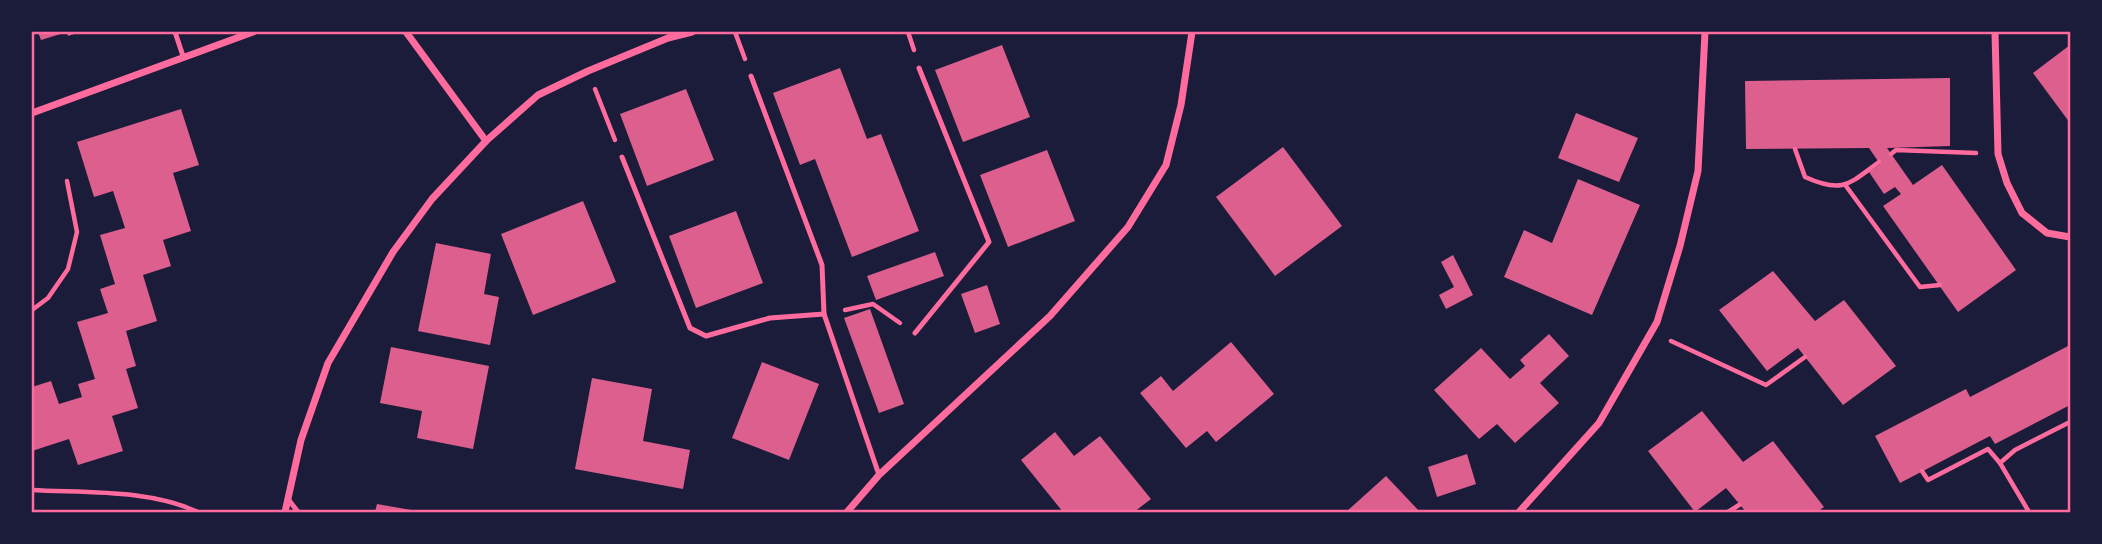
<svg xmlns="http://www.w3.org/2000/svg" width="2102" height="544" viewBox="0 0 2102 544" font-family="'Sofia Sans Condensed',sans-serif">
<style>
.building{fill:#dd5f8e}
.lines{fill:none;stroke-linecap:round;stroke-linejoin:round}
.path{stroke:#ff6b9d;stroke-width:4.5}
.service{stroke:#ff6b9d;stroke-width:5}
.minor{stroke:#ff6b9d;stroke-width:7}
.neatline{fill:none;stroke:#ff6b9d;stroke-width:2.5}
</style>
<rect width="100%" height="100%" fill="#1b1b3a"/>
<g class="building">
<path d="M38,32H80L68,36L67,32L41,40Z"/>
<path d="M1002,45L1030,117L963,142L935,70Z"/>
<path d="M2070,45V123L2033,73Z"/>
<path d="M840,68L867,139L881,134L919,231L852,257L815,159L800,165L773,93Z"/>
<path d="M1950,78V146L1887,148L1913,185L1942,165L2016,270L1958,312L1883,206L1901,194L1895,187L1884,194L1869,172L1880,164L1869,148L1746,149L1745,81Z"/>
<path d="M686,89L714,160L647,186L620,114Z"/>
<path d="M181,109L199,165L173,173L191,231L163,240L171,266L143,275L157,321L126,331L136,366L126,369L138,408L112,416L123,451L78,465L69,439L32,451V387L51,381L59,404L82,397L78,384L95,379L77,322L108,313L100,289L115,284L100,235L125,228L113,191L94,197L77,142Z"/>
<path d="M1576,113L1638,138L1619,182L1558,158Z"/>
<path d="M1283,147L1342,226L1275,276L1216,197Z"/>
<path d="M1047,150L1075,221L1008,247L980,175Z"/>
<path d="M1578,179L1640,205L1592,315L1504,277L1524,230L1552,243Z"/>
<path d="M583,201L616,282L533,315L501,234Z"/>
<path d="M736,211L763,283L696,308L669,236Z"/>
<path d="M436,243L491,254L484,294L499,297L490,345L418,331Z"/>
<path d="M935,252L944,276L876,300L867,276Z"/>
<path d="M1453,255L1473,295L1446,309L1439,295L1454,287L1441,262Z"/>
<path d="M1773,271L1815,321L1844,300L1896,366L1843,405L1798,348L1767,371L1719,310Z"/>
<path d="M987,285L1000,324L975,333L961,294Z"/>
<path d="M870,309L904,404L879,413L844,318Z"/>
<path d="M1549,334L1569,356L1540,383L1559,403L1515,443L1497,424L1479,439L1434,390L1481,348L1510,379L1525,366L1520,360Z"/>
<path d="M1231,342L1274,394L1216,442L1207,431L1186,448L1140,393L1161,376L1173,391Z"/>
<path d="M2070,345V405L1995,444L1990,436L1900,483L1875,436L1966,389L1970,397Z"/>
<path d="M391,347L489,366L473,449L417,438L422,411L380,403Z"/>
<path d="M762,362L819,384L789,460L732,438Z"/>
<path d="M592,378L652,389L643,441L690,450L683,489L575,469Z"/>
<path d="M1702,411L1743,462L1773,441L1824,507L1817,512H1746L1726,488L1695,512L1648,451Z"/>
<path d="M1055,432L1074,456L1100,436L1151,499L1134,512H1063L1021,460Z"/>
<path d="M1467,454L1476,484L1437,497L1428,467Z"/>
<path d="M1386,476L1420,512H1346Z"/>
<path d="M377,504L417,511V512H375Z"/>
</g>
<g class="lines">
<g class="path">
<path d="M735,32L745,59"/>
<path d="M908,32L914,50"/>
<path d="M595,89L615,140"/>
<path d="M1795,149L1805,177C1843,194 1849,184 1879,162"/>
<path d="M1891,154L1896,150L1976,153"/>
<path d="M1846,186L1920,287L1940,285"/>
<path d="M32,310L48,298L68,269L77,232L67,181"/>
<path d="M845,310L873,304L900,323"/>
<path d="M1671,341L1766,385L1805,357"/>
<path d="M2000,463L2015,450L2070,422"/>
<path d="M1922,471L1928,480L1988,449L2000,463L2029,512"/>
<path d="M32,490C86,493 148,489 198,512"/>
<path d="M1728,512L1739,505"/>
</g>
<g class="service">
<path d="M175,32L183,56"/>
<path d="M751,76L822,265L824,314L879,475"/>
<path d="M622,157L690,328L706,336L770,318L824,314"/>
<path d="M915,333L989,242L919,68"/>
<path d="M288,499L298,512"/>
</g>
<g class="minor">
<path d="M406,32L486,141"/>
<path d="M1995,32L1998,154L2007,183L2022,213L2047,233L2070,237"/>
<path d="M32,113L253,32"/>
<path d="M285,512L301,440L328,363L393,252L432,199L486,141L538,95L588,71L668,38L692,32"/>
<path d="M847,512L879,475L1050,316L1128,227L1166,165L1181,105L1192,32"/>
<path d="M1519,512L1599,423L1657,322L1680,246L1698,171L1705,32"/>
</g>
</g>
<rect width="2102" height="544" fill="none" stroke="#1b1b3a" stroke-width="66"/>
<rect x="33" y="33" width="2036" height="478" class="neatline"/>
</svg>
